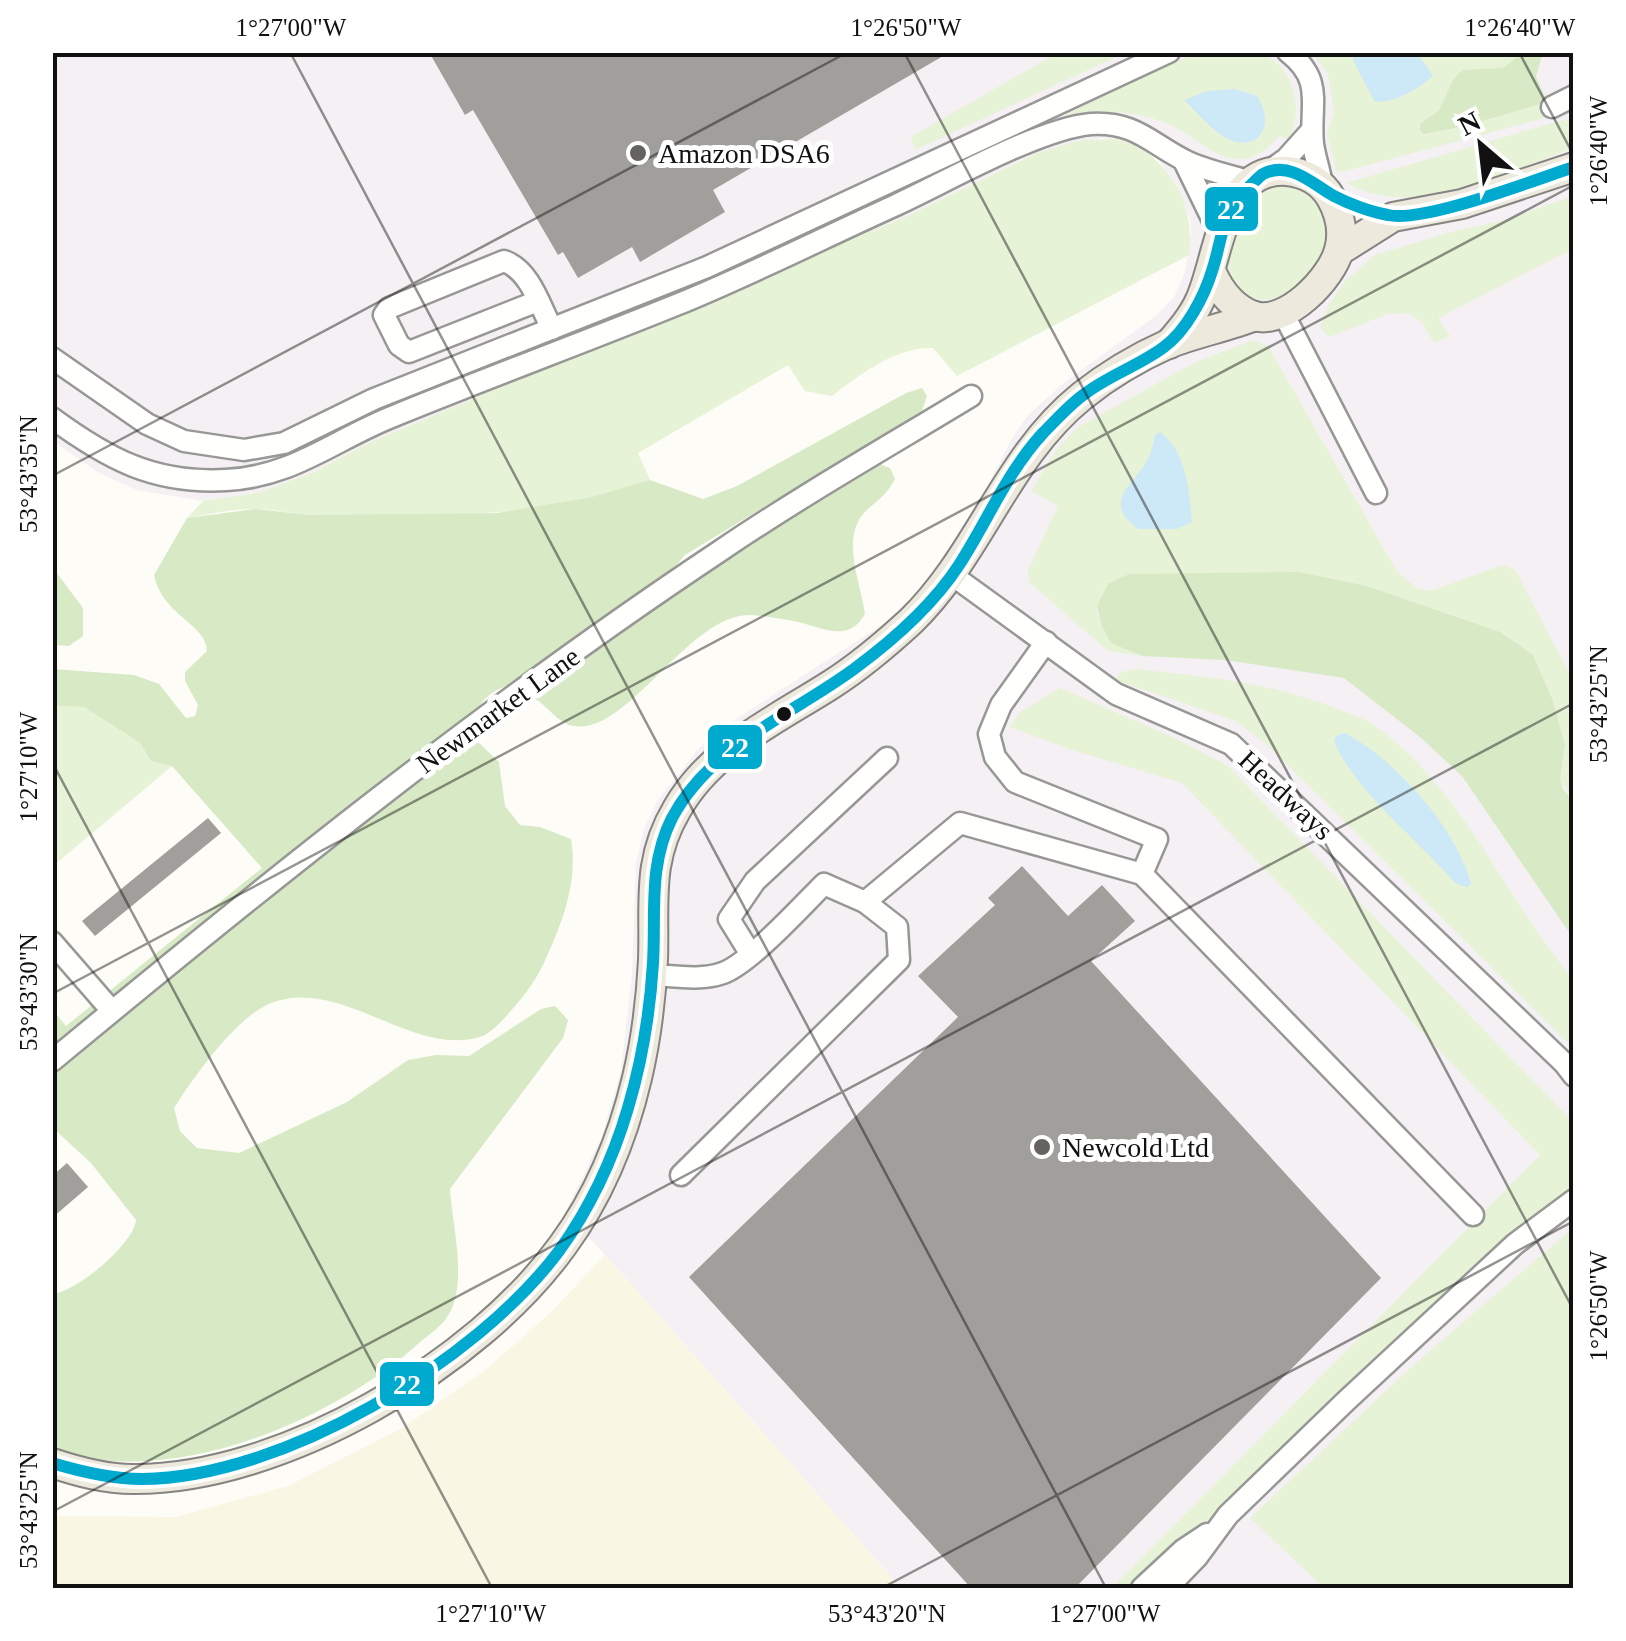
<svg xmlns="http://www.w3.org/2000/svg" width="1626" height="1641" viewBox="0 0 1626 1641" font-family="'Times New Roman',serif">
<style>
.industrial{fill:#f5f0f3}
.farmland{fill:#f9f7e4}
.green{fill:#e7f3d7}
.forest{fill:#d8eac5}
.water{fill:#cde8f7}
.building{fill:#a19f9c}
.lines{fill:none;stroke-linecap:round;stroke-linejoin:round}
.minor-casing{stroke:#979795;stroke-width:25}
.major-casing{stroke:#858482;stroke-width:32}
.minor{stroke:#fffffe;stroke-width:20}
.major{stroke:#ede9dc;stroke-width:28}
.bus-1-casing{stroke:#fff;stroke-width:20}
.bus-1{stroke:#00a9ce;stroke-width:12}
.ticks{fill:none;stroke:#111;stroke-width:2.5;stroke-opacity:0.45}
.poi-dot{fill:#646362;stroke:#fff;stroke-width:4}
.bus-dot{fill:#111;stroke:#fff;stroke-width:4}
.labels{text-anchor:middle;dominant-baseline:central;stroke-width:10;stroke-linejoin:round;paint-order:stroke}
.poi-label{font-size:28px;fill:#111;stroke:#fff;text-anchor:start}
.street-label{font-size:28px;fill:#111;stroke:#fff}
.line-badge{stroke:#fff;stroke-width:4}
.badge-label{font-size:28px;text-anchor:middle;font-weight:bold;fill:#fff}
.neatline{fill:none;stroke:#111;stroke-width:4}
.ticks-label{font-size:25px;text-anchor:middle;fill:#111}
</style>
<rect width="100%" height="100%" fill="#fdfcf7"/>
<path class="industrial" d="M53,53H1573V1588H901L566,1211L602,1136L621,1071L632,975L636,863L644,829L658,800L699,748L730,723L883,624L912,597L966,526L1014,435L1029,414L1065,382L1157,315L1174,297L1185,272L1191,233L1190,218L1176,184L1158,159L1134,144L1101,138L1037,153L907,216L366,444L314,472L260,492L203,501L137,490L99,473L53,441Z"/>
<path class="farmland" d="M605,1255L901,1588H53L52,1520L58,1516L175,1517L288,1486L402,1428L484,1371L550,1313Z"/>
<g class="green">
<path d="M1201,52C1219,52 1241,49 1258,53C1294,62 1305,112 1288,139L1279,136C1235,188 1206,139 1164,122C1131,110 1097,109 1064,115L1163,67Z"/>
<path d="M1057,53H1125L915,150L911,137Z"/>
<path d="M1313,53H1522L1503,68L1462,71L1453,80L1439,110L1420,124V131L1424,134L1465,126L1547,102L1552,116L1342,172L1336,170L1327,133L1334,112L1328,74Z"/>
<path d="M1573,117V148C1504,173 1418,222 1346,183Z"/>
<path d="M1117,139C1167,153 1197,203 1189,255L957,376L933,348C895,347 861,374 832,396L805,391L788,365L638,453L650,480C545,521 427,515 317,515C296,515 276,509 256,509C233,509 209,514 187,518L203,501L260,492L314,472L366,444L907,216L1037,153L1080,140Z"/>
<path d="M1290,185L1319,191C1342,227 1318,286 1276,298C1269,300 1260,300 1252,300C1243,293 1234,287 1230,276C1221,248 1248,199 1274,186C1276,185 1288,185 1290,185Z"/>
<path d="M1573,196V249L1438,318L1450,336L1434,343L1423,324L1409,313L1388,314L1329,337L1320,328L1329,305L1346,280L1375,255L1454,231L1502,221Z"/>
<path d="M1253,340L1268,346L1396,570L1416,588L1431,591L1502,565L1515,570L1573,680V799L1560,779L1565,745L1553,701L1533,655L1500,632L1367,586L1108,584C1104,591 1097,600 1097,608C1097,630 1124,652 1142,656L1108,651L1030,583L1028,570L1058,506L1031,491L1055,451L1078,427L1196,362Z"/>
<path d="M1136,669C1205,677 1272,682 1337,709C1348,713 1362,717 1372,724C1462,786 1504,898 1573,979V1048L1267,745L1236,721L1115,680L1122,672Z"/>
<path d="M1060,688L1175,738L1228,766L1573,1122V1189L1530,1220L1135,1588H1112L1540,1155L1182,783L1072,750L1010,727L1020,712Z"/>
<path d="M52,706L84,707L140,743L151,761L172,766L53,866Z"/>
<path d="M1573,1228V1588H1324L1250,1518L1418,1361Z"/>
</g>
<g class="forest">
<path d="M1522,53H1543L1536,76L1547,102L1465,126L1424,134L1420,131V124L1439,110L1453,80L1462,70L1503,68Z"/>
<path d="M922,388L927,396L922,411L685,555L666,577L670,589L679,592L754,541L853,467L869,460L890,468L895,479C884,501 867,505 859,520C844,547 861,585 865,614C849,643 823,628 798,622C783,619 767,616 752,615C689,612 629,735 574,726C559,724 549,708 537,700C529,694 519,690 510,685C487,691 476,706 470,729L478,742L499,762L505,806L520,825L540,827L571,839C578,880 564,918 547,956C537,979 526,994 509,1013C502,1021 490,1034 480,1037C410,1058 336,971 265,1006C233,1022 193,1078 174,1108L180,1131L197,1148L239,1153L347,1102L408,1060L436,1055L469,1056L541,1009L555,1006L568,1020L563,1038L450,1189C452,1225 469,1286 447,1317C441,1327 428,1335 419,1343C336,1419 164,1494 53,1447V1294C77,1291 133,1245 136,1220L91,1163L53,1128L52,1009L66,1026L262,868L172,766L151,761L140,743L84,707L53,706V669L134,675L159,684L186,718L195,716L198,705L185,681V672L207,651C206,623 163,617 154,575L187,518L255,509L311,515L497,513L592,497L650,480L703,499L737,486L906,393Z"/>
<path d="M53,568L83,608V636L69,646L53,645Z"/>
<path d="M1299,572L1367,586L1500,632L1533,655L1553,701L1565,745L1560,779L1563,789L1573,801V938L1462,776L1420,737L1344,678L1225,660L1142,656L1111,643L1101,624L1097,605L1108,584L1129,574Z"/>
</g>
<g class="water">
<path d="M1352,53H1417L1433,76C1417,90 1396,102 1375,102L1354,62Z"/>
<path d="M1235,89L1257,96C1274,121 1263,150 1233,141C1214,134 1198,113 1184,100L1207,91Z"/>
<path d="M1160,432C1187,452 1189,491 1192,522L1177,529H1139C1099,502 1136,483 1148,459C1152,452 1153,443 1155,435Z"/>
<path d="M1345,733C1396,760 1457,829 1471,884L1467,887L1455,883C1421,842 1351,788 1334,740L1338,735Z"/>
</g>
<g class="building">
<path d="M429,52H950L713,190L725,212L640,262L632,247L578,278L563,252L558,255L473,110L465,115Z"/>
<path d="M208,818L221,833L95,936L82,921Z"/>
<path d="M1022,866L1068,916L1102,885L1135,921L1091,961L1381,1278L1075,1588H971L689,1277L958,1017L918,976L995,905L988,898Z"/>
<path d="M67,1163L88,1187L52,1218V1176Z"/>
</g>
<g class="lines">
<g class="minor-casing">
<g id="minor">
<path d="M1288,52C1325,81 1309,105 1313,144C1315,158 1320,171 1322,185"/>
<path d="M1552,107L1574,96"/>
<path d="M1184,161L1219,233"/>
<path d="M1269,171L1286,159L1312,130"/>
<path d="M538,301L409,352L399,345L384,315L389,308L504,261C530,270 540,306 552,329"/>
<path d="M1282,311L1376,493"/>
<path d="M52,358L147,424L184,441L244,450L284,443L374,399L707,267L1169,52"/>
<path d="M52,418C108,459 154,484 226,480C293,477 335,439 394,416C487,378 582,343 676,305C750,275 823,238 896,205C948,181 1038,129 1091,124C1136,121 1152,145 1188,162C1208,171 1231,176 1253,182"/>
<path d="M952,575L1116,694L1231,744L1564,1063L1574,1076"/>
<path d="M1142,874L1473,1215"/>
<path d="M52,942L112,1011"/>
<path d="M750,953L729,919L755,881L887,758"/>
<path d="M652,975C674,976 701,981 723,973C750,963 802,906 824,884L865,902L960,823L1142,874L1157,839L1015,782L995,757L989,734L1001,705L1046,642"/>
<path d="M52,1061C268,882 487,706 720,551C801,496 887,447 971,396"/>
<path d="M681,1175L899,960L897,927L865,902"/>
<path d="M1142,1588L1183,1550L1207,1534"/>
<path d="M1167,1588L1197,1557L1228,1515L1346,1401L1515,1244L1574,1200"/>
</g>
</g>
<g class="major-casing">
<g id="major">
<path d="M1339,251L1393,217L1462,204L1574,167"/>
<path d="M1169,344C1181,330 1193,316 1200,300C1219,259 1222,166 1287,171C1306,173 1322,182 1331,198C1340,214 1344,232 1339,250C1332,278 1286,326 1254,316C1234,309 1220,291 1212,273"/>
<path d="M52,1463C79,1472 105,1479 133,1479C282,1480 478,1364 563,1245C599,1196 623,1137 637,1078C646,1040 651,999 653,960C655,903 646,861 677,809C711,749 776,720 832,684C860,666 886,644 911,621C980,554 1006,457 1082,396C1107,376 1139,357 1168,344C1196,333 1227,327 1255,316"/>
</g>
</g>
<use href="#minor" class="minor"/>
<use href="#major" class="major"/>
<g class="bus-1-casing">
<path id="bus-1" d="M52,1463C82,1472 111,1479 142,1479C282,1478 476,1362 559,1251C590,1208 613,1159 628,1108C642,1061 650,1012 653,963C656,912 648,866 672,818C711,745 790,716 854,669C892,641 933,605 959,565C987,522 1008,470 1044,432C1057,419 1071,403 1086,393C1110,375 1140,365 1164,347C1186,331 1204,297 1212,271C1223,238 1220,216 1247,189C1249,187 1260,176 1263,174C1290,160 1314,185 1334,196C1349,204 1371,212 1388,215C1424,223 1534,180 1574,167"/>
</g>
<use href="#bus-1" class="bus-1"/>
</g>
<path class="ticks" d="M290,52L1106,1588M904,52L1574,1311M1519,52L1574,156M52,476L848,52M52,762L492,1588M52,994L1574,185M52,1512L1574,703M882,1588L1574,1221"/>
<g class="poi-dot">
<circle cx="638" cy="153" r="10"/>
<circle cx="1042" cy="1147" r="10"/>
</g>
<circle class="bus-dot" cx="784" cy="714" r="9"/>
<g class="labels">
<g class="poi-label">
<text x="658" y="153">Amazon DSA6</text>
<text x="1062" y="1147">Newcold Ltd</text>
</g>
<g class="street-label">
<text transform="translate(498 710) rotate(-36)">Newmarket Lane</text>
<text transform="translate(1286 795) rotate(43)">Headways</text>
</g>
</g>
<g class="line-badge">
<rect x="1203" y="185" width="57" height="48" rx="10" fill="#00a9ce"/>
<rect x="706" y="723" width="58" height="48" rx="10" fill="#00a9ce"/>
<rect x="378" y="1360" width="58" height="48" rx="10" fill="#00a9ce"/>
</g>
<g class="badge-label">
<text x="1231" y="219">22</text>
<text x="735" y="757">22</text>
<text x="407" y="1394">22</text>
</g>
<rect width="1626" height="1641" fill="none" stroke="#ffffff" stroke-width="110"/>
<g transform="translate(1481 145) rotate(332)" stroke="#ffffff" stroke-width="8" paint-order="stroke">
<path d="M0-8L18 38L0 25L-18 38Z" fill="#111111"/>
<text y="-15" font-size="28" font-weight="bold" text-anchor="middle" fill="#111111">N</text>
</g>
<rect x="55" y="55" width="1516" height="1531" class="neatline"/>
<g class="ticks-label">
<text x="291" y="36">1°27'00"W</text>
<text x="906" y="36">1°26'50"W</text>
<text x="1520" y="36">1°26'40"W</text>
<text transform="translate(1598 151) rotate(-90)" y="9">1°26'40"W</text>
<text transform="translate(28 474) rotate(-90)" y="9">53°43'35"N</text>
<text transform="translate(1598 704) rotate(-90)" y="9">53°43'25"N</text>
<text transform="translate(28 767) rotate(-90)" y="9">1°27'10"W</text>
<text transform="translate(28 992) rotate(-90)" y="9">53°43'30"N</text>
<text transform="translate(1598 1306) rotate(-90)" y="9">1°26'50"W</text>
<text transform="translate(28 1510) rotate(-90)" y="9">53°43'25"N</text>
<text x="491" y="1622">1°27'10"W</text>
<text x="887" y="1622">53°43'20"N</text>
<text x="1105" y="1622">1°27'00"W</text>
</g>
</svg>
